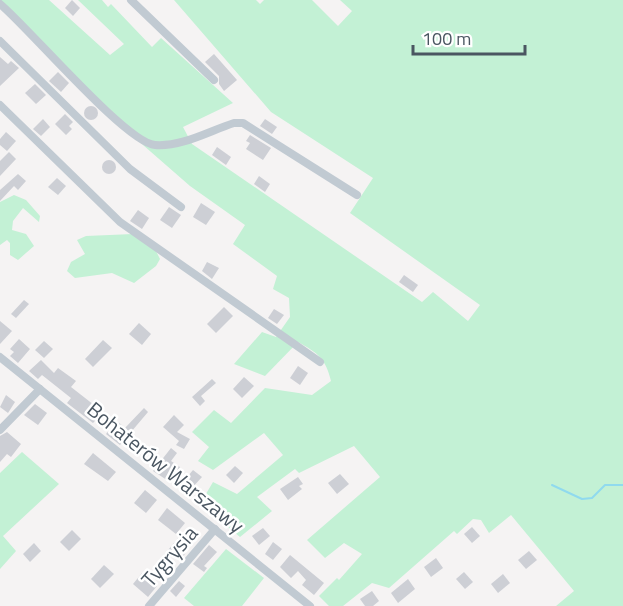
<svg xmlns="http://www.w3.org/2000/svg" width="623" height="606" viewBox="0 0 623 606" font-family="'Titillium Web',sans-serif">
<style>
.green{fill:#c3f1d5}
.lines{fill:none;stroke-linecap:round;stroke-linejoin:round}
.stream{stroke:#90daee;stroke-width:2}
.building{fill:#cdcfd5}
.minor{stroke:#c1cad2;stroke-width:8}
.labels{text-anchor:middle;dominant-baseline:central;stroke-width:5;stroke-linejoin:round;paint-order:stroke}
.street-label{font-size:21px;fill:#4a5661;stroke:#fff}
</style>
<rect width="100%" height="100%" fill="#f5f3f3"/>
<g class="green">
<path d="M0,0H49L110,55L124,44L78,0H102L108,7L111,4L152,47L161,38L233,103L183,127L192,144L422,302L433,292L468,321L480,305L350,213L373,178L271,112L174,0H256L260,4L264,0H312L338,26L352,11L340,0H623V606H556L574,591L511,515L489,533L481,520L473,519L457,534L454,531L389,588L372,583L343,606H329L319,596L337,578L339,580L362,554L344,543L325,558L307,540L380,477L354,446L299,473L295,469L257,497L272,511L240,537L200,504L213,482L237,494L283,455L264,433L213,470L198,461L209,447L192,432L214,410L231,423L265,388L312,395L331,381C326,359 318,353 298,342L265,376L234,364L262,332L276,337L290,317L289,298L273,289L277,276L233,244L245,225L190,186L143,145Z"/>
<path d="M14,195L26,200L40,216L39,222L23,208L13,221L12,230L26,234L34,246L18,260L10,255V243L7,240L0,245V202Z"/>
<path d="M133,234L156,251L160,259L156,266L134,283L112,273L75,278L67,271L71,262L85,254L77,240L86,236Z"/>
<path d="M22,452L59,484L3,536L16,551L0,569V473Z"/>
<path d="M226,549L264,578L242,606H194L184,598Z"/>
</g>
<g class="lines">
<path class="stream" d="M552,485L582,499L592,498L605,485H623"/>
</g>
<g class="building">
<path d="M72,0L80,8L73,16L65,8Z"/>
<path d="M214,54L237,80L224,91L219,84V76L205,62Z"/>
<path d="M0,57L8,64L11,61L19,68L0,86Z"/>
<path d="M58,72L69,83L61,92L49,81Z"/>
<path d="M35,84L46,95L36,104L25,93Z"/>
<circle cx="91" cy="113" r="7"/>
<path d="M65,114L73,122L69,126L72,129L66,135L55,124Z"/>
<path d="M43,119L50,127L41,136L33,129Z"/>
<path d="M265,119L277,127L272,134L260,126Z"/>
<path d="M6,132L16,141L7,151L0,145V139Z"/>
<path d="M250,135L271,148L263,160L246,149L250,143L246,141Z"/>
<path d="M217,147L231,157L226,165L212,155Z"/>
<path d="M9,152L16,159L0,176V161Z"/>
<circle cx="109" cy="167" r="7"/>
<path d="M18,174L26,181L18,190L14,186L0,201V190Z"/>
<path d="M259,176L270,184L265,192L254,184Z"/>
<path d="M57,178L66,186L58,195L48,187Z"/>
<path d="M201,203L215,212L206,225L193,217Z"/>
<path d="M169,207L181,215L172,228L160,220Z"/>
<path d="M138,210L149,218L142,229L130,221Z"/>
<path d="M207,262L219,268L212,279L202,271Z"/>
<path d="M404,275L418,285L413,292L399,282Z"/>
<path d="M24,300L29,304L16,318L11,314Z"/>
<path d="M224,307L233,316L216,333L207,324Z"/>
<path d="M274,309L284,315L277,324L268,318Z"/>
<path d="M0,321L12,331L0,344Z"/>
<path d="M139,323L151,334L142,345L129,334Z"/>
<path d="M19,339L30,349L18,363L10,356L14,352L10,349Z"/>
<path d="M103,340L112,348L93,367L85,359Z"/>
<path d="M44,341L53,349L44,358L35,350Z"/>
<path d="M41,360L54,373L58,368L76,381L71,387L103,412L93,423L67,403L71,398L42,375L38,379L29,371Z"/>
<path d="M298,366L308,373L300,385L290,378Z"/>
<path d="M244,377L254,386L242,398L233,389Z"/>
<path d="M212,379L216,383L201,396L205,401L200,406L192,397Z"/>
<path d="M6,395L15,402L8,413L0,407Z"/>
<path d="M35,404L47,413L38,425L24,415Z"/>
<path d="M144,408L148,412L120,445L106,434L117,421L125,428Z"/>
<path d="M174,415L184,425L177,432L190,439L184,449L176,445L179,441L163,427Z"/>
<path d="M7,432L21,444L11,457L7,454L0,462V436Z"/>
<path d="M171,448L177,453L171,461L180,467L170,482L153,471Z"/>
<path d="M93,453L116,472L108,481L84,464Z"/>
<path d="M235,466L243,473L234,483L226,475Z"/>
<path d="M193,470L202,477L191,489L183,482Z"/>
<path d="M340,474L349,484L337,494L328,483Z"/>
<path d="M298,477L303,484L299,486L302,489L288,500L280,489Z"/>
<path d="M145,490L157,500L146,513L134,503Z"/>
<path d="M167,508L185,523L176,534L158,520Z"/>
<path d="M472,527L480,536L472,543L464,534Z"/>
<path d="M263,528L270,536L259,545L252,536Z"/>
<path d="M72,530L81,539L69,551L60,542Z"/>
<path d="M178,538L189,547L183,557L175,551L168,558L164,555Z"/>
<path d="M273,542L282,549L273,560L265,554Z"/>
<path d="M34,543L41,551L30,562L23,554Z"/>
<path d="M209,545L217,552L204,566L207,568L204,572L193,564Z"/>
<path d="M529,551L537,560L526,569L518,560Z"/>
<path d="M290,555L324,583L314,595L302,585L306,580L298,571L291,578L280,567Z"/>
<path d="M163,558L172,566L166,574L156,566Z"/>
<path d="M436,558L443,568L431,577L424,567Z"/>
<path d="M104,565L114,574L100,588L91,579Z"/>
<path d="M464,572L473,582L465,589L456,579Z"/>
<path d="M142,573L157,586L148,597L133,584Z"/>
<path d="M503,574L510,583L498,593L491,584Z"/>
<path d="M408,579L415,589L398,603L391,593Z"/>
<path d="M179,581L185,586L176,597L170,591Z"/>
<path d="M372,591L379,601L373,606H365L360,599Z"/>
</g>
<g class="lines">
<g class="minor">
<path d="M131,0L214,80"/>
<path d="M0,4C29,28 126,143 155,145C182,147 209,131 234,123H243L357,195"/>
<path d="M0,41L130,169L181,207"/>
<path d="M0,105L120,222L320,362"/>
<path d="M0,357L310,606"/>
<path d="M0,430L40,389"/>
<path d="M149,606L215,529"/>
</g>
</g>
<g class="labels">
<g class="street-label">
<text transform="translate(166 467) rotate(39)">Bohaterów Warszawy</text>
<text transform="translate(169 556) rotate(-49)">Tygrysia</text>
</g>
</g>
<path d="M413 45v9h112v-9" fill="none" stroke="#4a5661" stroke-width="3"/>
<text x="422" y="45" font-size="18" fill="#4a5661" stroke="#ffffff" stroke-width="4.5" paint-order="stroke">100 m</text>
</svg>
